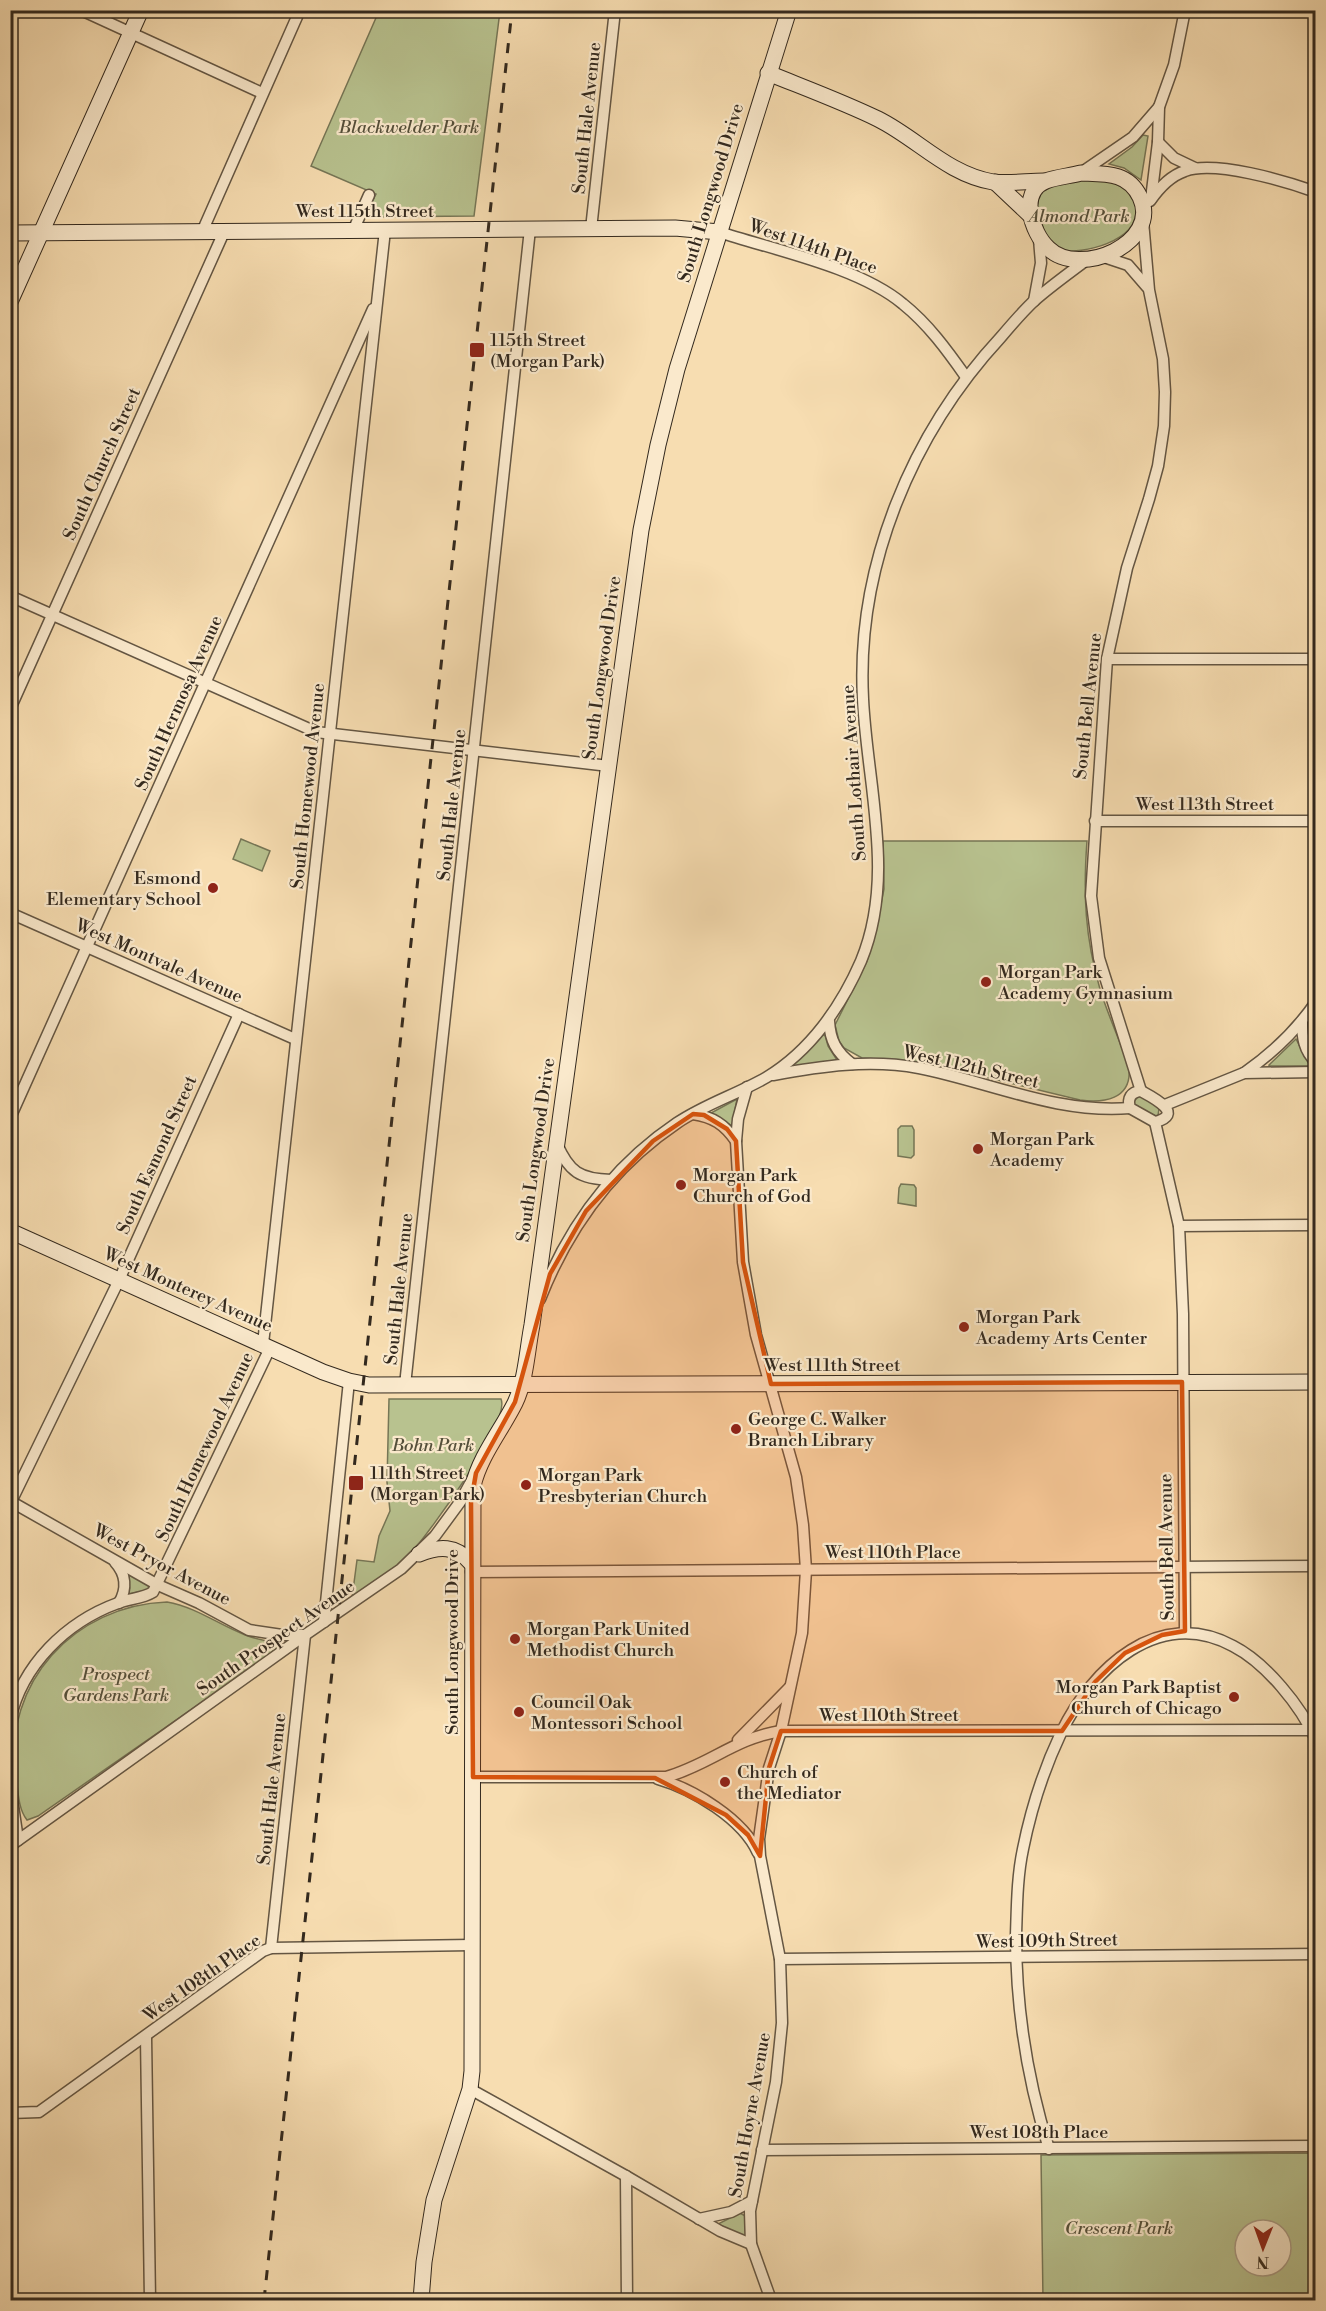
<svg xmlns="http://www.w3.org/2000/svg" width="1326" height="2311" viewBox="0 0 1326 2311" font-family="'Libre Bodoni',serif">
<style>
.green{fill:#b8c28f;stroke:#767656;stroke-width:1.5;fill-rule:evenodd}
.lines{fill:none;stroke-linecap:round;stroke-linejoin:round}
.street-casing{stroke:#645643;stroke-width:13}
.secondary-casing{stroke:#33291e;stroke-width:17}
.street{stroke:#fae9cc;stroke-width:10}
.secondary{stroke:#fae9cc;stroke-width:15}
.rail{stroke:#33291e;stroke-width:3;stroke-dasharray:10 10;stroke-linecap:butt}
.marked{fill:#d6540e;fill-opacity:0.2;stroke:#d6540e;stroke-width:4.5;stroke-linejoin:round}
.poi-dot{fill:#8f2418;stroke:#fae9cc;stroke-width:2}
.labels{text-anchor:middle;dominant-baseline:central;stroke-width:4.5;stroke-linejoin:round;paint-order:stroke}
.street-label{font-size:18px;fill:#33291e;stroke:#fae9cc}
.park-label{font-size:18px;font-style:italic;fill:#544f3a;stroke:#fae9cc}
.poi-label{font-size:18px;fill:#33291e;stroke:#fae9cc;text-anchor:start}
</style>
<rect width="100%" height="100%" fill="#f7ddb1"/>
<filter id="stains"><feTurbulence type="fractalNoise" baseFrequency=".00333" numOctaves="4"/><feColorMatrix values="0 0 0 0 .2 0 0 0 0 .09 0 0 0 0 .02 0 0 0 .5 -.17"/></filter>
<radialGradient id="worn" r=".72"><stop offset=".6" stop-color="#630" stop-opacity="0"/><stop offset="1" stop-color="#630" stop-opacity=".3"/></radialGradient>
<g class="green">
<path d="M379,11H500L474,216L364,217L376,194L311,166Z"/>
<path d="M1143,135L1148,136L1141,180L1124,168L1109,164L1132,147Z"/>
<path d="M1107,178L1131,191C1132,197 1136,204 1136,210C1137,242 1083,254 1059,251L1046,236L1033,198C1049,179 1083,180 1107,178Z"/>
<path d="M241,839L270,851L262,871L233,859Z"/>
<path d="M883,841H1087C1083,894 1085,938 1100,989C1108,1016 1121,1042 1129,1068C1132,1100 1103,1103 1080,1100L923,1062L862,1058L844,1048L839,1041L835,1025L867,961L875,935L884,889Z"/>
<path d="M822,1035H825L828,1046L837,1060L792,1067L791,1065Z"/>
<path d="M1296,1039L1310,1066H1269V1065Z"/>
<path d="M1138,1096L1146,1097L1159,1108L1158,1116H1155L1136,1107L1133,1103Z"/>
<path d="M737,1099L732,1126L711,1113Z"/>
<path d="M901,1126H912L914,1130V1155L911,1158L898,1156V1129Z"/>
<path d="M901,1184L914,1185L916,1188V1206L898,1203L899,1188Z"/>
<path d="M389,1399H501C511,1421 429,1533 411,1553C394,1571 373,1584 352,1598L357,1560L374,1562L379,1536L390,1511L387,1482Z"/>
<path d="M129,1575H131L149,1586L148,1590L129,1594Z"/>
<path d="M167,1602C207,1609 235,1640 277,1642L280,1648L38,1816L27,1820C18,1809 18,1790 16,1776C2,1683 75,1605 167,1602Z"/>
<path d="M1310,2153L1313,2300H1043L1041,2155ZM1245,2230H1281V2266H1245Z"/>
<path d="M740,2213L747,2217V2236L743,2237L718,2224Z"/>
</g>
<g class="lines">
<g class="street-casing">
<g id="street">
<path d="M81,10L262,93"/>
<path d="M1158,142L1174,158L1195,168"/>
<path d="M1082,172L1133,137L1159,107"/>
<path d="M1151,199L1158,142L1159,107L1174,65L1185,10"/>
<path d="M1150,201C1159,188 1170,176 1185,171C1215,160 1285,181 1316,192"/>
<path d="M591,229L615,10"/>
<path d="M353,231L369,195"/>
<path d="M202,232L300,10"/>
<path d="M719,232C774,250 859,267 903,304C928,324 947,350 966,377"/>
<path d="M1101,256L1128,265L1147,287"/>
<path d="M1034,301L1041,263L1039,239"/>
<path d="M10,596L316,732L609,766"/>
<path d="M1107,659H1316"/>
<path d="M10,709L224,232"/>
<path d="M1095,821H1316"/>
<path d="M10,913L295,1039"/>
<path d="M829,1021C830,1040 836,1052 852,1064"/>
<path d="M1302,1021C1302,1037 1304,1051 1316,1062"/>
<path d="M1244,1073C1273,1053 1296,1031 1316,1002"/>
<path d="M773,1075C821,1066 870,1059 919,1068C990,1082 1056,1114 1130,1108"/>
<path d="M747,1087L738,1119L736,1141L743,1262L756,1335L796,1477L803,1525L806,1570L802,1633L781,1731L769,1768L759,1839L760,1856L780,1959L782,2023L776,2082L750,2211L751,2244L771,2300"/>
<path d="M1141,1091L1099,958L1091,896L1107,659L1127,568L1149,499L1158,466L1164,426L1165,392L1163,359L1149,290L1143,221"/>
<path d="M1141,1091C1152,1097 1186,1114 1155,1122L1130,1108C1127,1098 1131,1092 1141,1091Z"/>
<path d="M1165,1105L1244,1073L1316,1072"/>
<path d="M693,1114C713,1117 724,1124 736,1141"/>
<path d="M10,1118L373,309"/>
<path d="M1155,1122L1179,1226L1183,1314L1185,1631"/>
<path d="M557,1144C569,1172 580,1179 611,1180"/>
<path d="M1179,1226L1316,1225"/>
<path d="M540,1299C568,1228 613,1166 677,1123C705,1104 738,1094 767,1077C810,1051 841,1007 861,961C896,877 867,785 863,699C856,566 912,433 1001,337C1012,324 1023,311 1035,300C1051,286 1068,274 1085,261"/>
<path d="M263,1344L385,230"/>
<path d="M405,1385L530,229"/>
<path d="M10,1501L158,1585L199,1603L249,1630L282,1635H305L271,1948"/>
<path d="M10,1504L119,1280L239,1014"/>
<path d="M115,1562C126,1574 127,1589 119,1603"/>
<path d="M471,1572L1316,1566"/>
<path d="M324,1622L349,1381"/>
<path d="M10,1720C22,1665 66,1622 118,1603C130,1598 142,1599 153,1592L270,1348"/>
<path d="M738,1740L790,1687"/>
<path d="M473,1777H666C709,1765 735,1738 781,1731L1316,1730"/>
<path d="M658,1779C693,1789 743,1819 758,1853"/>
<path d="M10,1785L18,1840"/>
<path d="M10,1846L305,1635L401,1569L435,1536L460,1502L472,1480"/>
<path d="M780,1959L1316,1954"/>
<path d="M146,2037L150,2300"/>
<path d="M470,2089L626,2176L720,2231L751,2244"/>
<path d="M10,2113L39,2112L263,1951L271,1948L472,1945"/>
<path d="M1049,2149C1027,2079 1016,2009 1016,1935C1017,1906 1017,1877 1023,1849C1031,1809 1044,1769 1061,1733C1092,1668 1159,1606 1233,1646C1266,1663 1301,1706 1316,1740"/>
<path d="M762,2150L1316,2146"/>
<path d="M626,2176L627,2300"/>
<path d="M699,2219L731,2212L752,2201"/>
</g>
</g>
<g class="secondary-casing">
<g id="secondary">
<path d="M768,73C805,88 843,102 878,119C918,139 947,174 993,182C1009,184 1028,181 1044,181"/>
<path d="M1081,173C1106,174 1128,172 1140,197C1162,243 1079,279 1048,248C1032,233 1018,192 1046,181C1056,177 1070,176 1081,173Z"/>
<path d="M995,182L1031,216"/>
<path d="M10,233L675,228L719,232"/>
<path d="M10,302L141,10"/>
<path d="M10,1231L323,1372L349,1381L369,1385L1316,1382"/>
<path d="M419,1554C439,1546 456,1545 471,1563"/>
<path d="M421,2300L424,2262L434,2200L470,2089L472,2071L473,1486C480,1456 501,1431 515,1403C526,1380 527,1351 532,1325L641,530L658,445L677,369L789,10"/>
</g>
</g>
<use href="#street" class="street"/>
<use href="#secondary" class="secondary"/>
<path class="rail" d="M264,2300L512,10"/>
</g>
<path class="marked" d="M693,1114L704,1115L727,1129L736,1141L743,1262L771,1384L1182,1382L1185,1631L1162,1635L1125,1653L1095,1682L1062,1731H781L769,1768L760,1856L748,1835L726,1815L655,1778L473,1777L471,1502L476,1473L515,1402L550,1274L586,1211L653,1141Z"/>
<g class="poi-dot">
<rect x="469" y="342" width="16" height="16" rx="3"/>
<circle cx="213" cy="888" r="6"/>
<circle cx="986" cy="982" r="6"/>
<circle cx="978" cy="1149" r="6"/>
<circle cx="681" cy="1185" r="6"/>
<circle cx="964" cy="1327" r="6"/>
<circle cx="736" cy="1429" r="6"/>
<rect x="348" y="1475" width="16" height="16" rx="3"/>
<circle cx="526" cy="1485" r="6"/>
<circle cx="515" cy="1639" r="6"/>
<circle cx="1234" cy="1697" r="6"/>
<circle cx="519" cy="1712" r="6"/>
<circle cx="725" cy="1782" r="6"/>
</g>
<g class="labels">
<g class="street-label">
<text transform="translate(587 118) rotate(-84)">South Hale Avenue</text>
<text transform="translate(711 193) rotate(-73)">South Longwood Drive</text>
<text x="365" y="211">West 115th Street</text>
<text transform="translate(813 247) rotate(19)">West 114th Place</text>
<text transform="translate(102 464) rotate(-66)">South Church Street</text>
<text transform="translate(602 668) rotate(-82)">South Longwood Drive</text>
<text transform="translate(179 703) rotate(-66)">South Hermosa Avenue</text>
<text transform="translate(1088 706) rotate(-84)">South Bell Avenue</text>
<text transform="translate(854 773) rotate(-94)">South Lothair Avenue</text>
<text transform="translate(308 786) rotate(-84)">South Homewood Avenue</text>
<text x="1205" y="804">West 113th Street</text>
<text transform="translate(452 805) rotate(-84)">South Hale Avenue</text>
<text transform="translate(159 961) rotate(24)">West Montvale Avenue</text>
<text transform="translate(971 1067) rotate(13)">West 112th Street</text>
<text transform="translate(536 1150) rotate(-82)">South Longwood Drive</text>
<text transform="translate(157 1155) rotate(-66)">South Esmond Street</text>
<text transform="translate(399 1289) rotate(-84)">South Hale Avenue</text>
<text transform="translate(188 1290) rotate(24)">West Monterey Avenue</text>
<text x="832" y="1365">West 111th Street</text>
<text transform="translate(205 1447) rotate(-65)">South Homewood Avenue</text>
<text transform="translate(1167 1547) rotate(-91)">South Bell Avenue</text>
<text x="893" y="1552">West 110th Place</text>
<text transform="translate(162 1565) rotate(28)">West Pryor Avenue</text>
<text transform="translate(276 1638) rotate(-35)">South Prospect Avenue</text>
<text transform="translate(452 1642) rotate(-90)">South Longwood Drive</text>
<text x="889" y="1715">West 110th Street</text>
<text transform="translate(272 1789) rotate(-84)">South Hale Avenue</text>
<text transform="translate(1047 1941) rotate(-1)">West 109th Street</text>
<text transform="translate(202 1978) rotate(-35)">West 108th Place</text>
<text transform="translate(750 2115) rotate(-80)">South Hoyne Avenue</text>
<text x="1039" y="2132">West 108th Place</text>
</g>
<g class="park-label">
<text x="409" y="127">Blackwelder Park</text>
<text x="1079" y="216">Almond Park</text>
<text x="433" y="1445">Bohn Park</text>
<text x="116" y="1674">Prospect<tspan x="116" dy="21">Gardens Park</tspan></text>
<text x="1119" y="2228">Crescent Park</text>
</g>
<g class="poi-label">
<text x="490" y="340">115th Street<tspan x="490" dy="21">(Morgan Park)</tspan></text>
<text x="201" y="878" text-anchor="end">Esmond<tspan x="201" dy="21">Elementary School</tspan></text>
<text x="998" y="972">Morgan Park<tspan x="998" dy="21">Academy Gymnasium</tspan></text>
<text x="990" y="1139">Morgan Park<tspan x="990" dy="21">Academy</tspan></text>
<text x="693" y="1175">Morgan Park<tspan x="693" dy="21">Church of God</tspan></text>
<text x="976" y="1317">Morgan Park<tspan x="976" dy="21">Academy Arts Center</tspan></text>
<text x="748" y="1419">George C. Walker<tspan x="748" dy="21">Branch Library</tspan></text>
<text x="370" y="1473">111th Street<tspan x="370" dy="21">(Morgan Park)</tspan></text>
<text x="538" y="1475">Morgan Park<tspan x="538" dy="21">Presbyterian Church</tspan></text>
<text x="527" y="1629">Morgan Park United<tspan x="527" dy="21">Methodist Church</tspan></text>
<text x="1222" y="1687" text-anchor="end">Morgan Park Baptist<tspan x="1222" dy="21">Church of Chicago</tspan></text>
<text x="531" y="1702">Council Oak<tspan x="531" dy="21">Montessori School</tspan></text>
<text x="737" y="1772">Church of<tspan x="737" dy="21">the Mediator</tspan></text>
</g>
</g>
<rect width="1326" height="2311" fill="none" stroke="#f7ddb1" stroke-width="36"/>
<rect x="12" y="12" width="1302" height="2287" fill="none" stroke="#33291e" stroke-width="3"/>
<rect x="18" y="18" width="1290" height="2275" fill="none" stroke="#33291e" stroke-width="1.5"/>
<g transform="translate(1263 2248) rotate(181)"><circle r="28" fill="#fae9cc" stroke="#aa9c86" stroke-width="1.5"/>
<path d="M0-4.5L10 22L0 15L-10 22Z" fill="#8f2418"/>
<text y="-9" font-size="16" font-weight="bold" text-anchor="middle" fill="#33291e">N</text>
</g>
<rect width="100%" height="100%" filter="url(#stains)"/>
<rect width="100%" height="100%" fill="url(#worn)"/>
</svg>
